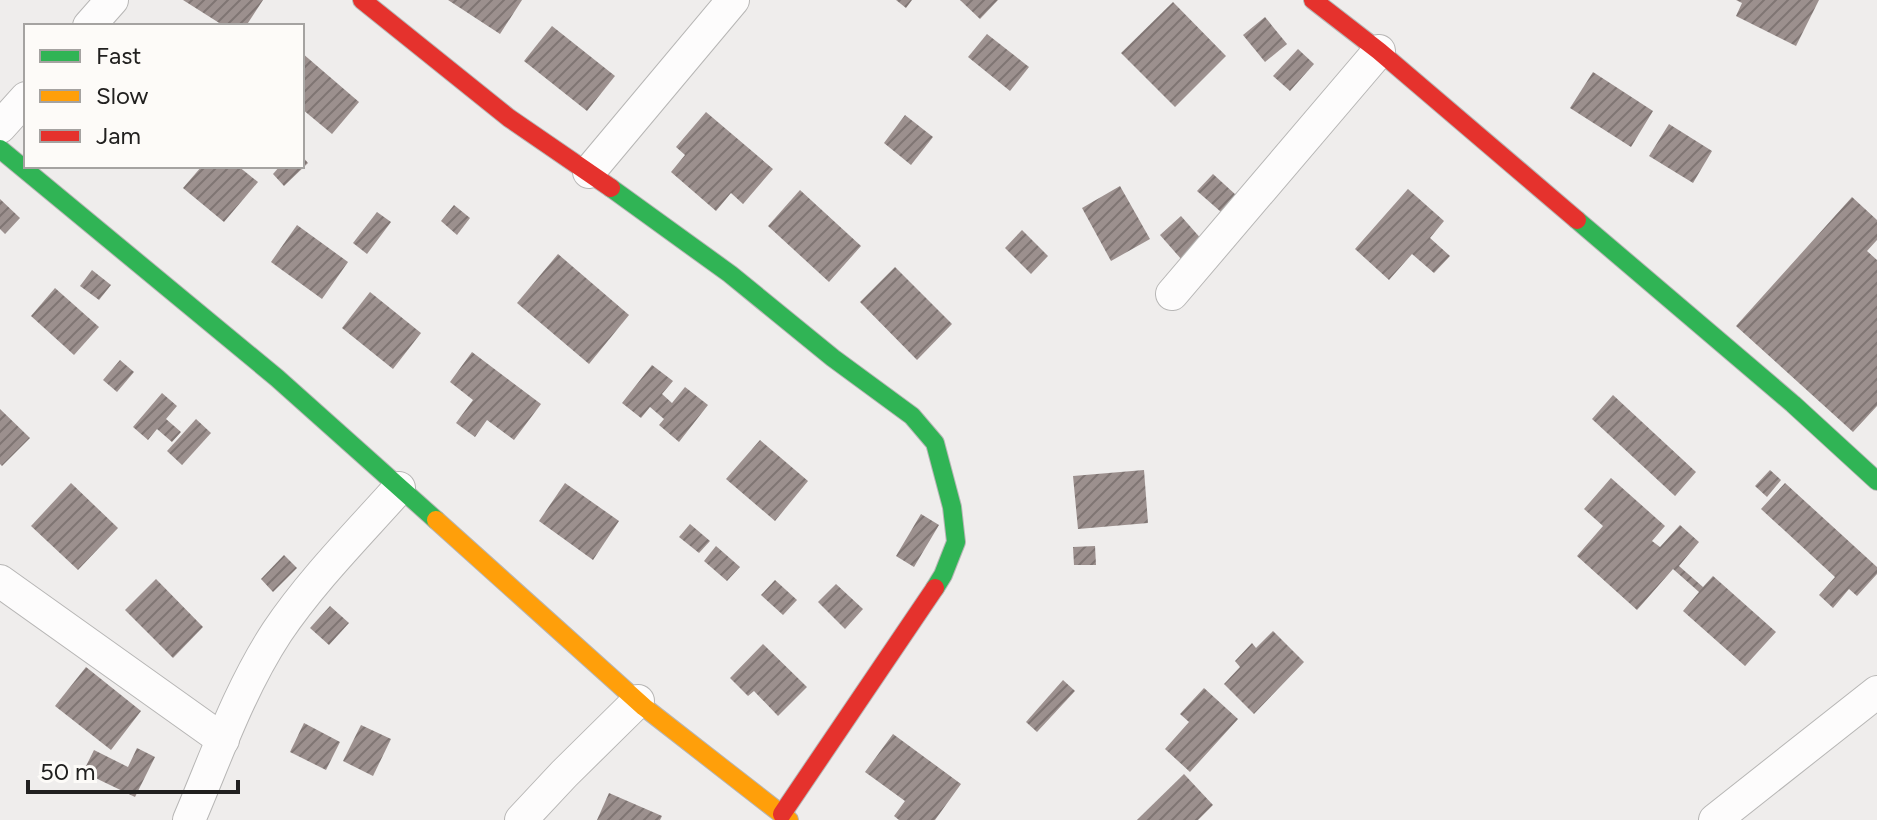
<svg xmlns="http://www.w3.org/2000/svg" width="1877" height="820" viewBox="0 0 1877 820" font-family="Figtree,sans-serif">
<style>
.building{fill:url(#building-hatch)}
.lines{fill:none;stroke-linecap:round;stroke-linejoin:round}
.street-casing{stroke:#b7b6b5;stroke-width:34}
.fast-casing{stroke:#b7b6b5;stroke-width:20}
.slow-casing{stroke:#b7b6b5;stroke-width:20}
.jam-casing{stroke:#b7b6b5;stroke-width:20}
.street{stroke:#fdfcfc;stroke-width:32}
.fast{stroke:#30b455;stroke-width:18}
.slow{stroke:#ff9f0a;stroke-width:18}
.jam{stroke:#e5322d;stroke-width:18}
</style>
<defs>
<pattern id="building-hatch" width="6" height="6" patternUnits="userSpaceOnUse" patternTransform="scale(2)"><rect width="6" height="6" fill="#9c908e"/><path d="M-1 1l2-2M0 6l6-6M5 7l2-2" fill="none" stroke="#7f7573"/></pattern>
</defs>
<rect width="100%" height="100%" fill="#efedec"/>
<g class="building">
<path d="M183,0H263L246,26H224Z"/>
<path d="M448,0H522L500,34Z"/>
<path d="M896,0H912L906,8Z"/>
<path d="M960,0H998L980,19Z"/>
<path d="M1736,0H1819L1796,46L1736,16L1742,3Z"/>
<path d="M1173,2L1226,56L1175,107L1121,53Z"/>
<path d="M1265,17L1287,44L1265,62L1243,35Z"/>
<path d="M552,26L615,76L587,111L524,61Z"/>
<path d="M987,34L1029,67L1010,91L968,57Z"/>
<path d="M1298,49L1314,64L1290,91L1273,76Z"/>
<path d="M302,53L359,102L332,134L302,109Z"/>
<path d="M1593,72L1653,111L1631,147L1570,108Z"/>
<path d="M706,112L773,169L743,204L731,193L716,211L671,172L685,155L676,147Z"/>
<path d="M905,115L933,137L911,165L884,143Z"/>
<path d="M1669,124L1712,151L1693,183L1649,156Z"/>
<path d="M302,156L308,163L284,186L273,174L280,166H302Z"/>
<path d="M202,166H238L258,182L224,222L183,188Z"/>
<path d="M1213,174L1236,195L1221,212L1197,191Z"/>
<path d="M1120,186L1150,239L1111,261L1082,208Z"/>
<path d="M1408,189L1444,221L1430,238L1450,256L1434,273L1412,254L1389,280L1355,249Z"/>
<path d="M800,190L861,246L829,282L768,226Z"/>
<path d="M1852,197L1877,220V240L1867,251L1877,260V406L1853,432L1736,326Z"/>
<path d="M0,199L20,218L5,234L0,229Z"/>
<path d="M454,205L470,218L457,235L441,221Z"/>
<path d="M377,212L391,222L367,254L353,243Z"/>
<path d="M1181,216L1203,241L1182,260L1160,235Z"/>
<path d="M297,225L348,262L322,299L271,262Z"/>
<path d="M1022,230L1048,256L1031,274L1005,248Z"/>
<path d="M558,254L629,315L589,364L517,303Z"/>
<path d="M895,267L952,324L917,360L860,302Z"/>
<path d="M92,270L111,285L99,300L80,286Z"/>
<path d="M55,288L99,327L74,355L31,316Z"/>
<path d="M370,292L421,333L393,369L342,328Z"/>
<path d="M472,352L541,404L514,440L487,420L475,437L456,423L473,400L450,382Z"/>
<path d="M120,360L134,372L117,392L103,380Z"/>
<path d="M652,365L673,381L662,394L672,403L685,387L708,405L679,442L659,425L664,419L650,407L641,418L622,403Z"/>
<path d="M162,393L177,406L166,419L181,432L172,442L157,429L148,440L133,427Z"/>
<path d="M1613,395L1696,472L1675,496L1592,419Z"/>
<path d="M0,409L30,438L2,466L0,464Z"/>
<path d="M196,419L211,433L182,465L167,451Z"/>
<path d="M760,440L808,481L775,521L726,479Z"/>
<path d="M1144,470L1148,523L1078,529L1073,476Z"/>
<path d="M1770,470L1781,480L1767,497L1755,486Z"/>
<path d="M1611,478L1665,526L1652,541L1660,547L1680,525L1699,542L1679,566L1703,587L1713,576L1776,632L1745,666L1683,611L1699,592L1673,569L1637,610L1577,556L1603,526L1584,509Z"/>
<path d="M71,483L118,528L78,570L31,526Z"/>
<path d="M565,483L619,521L593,560L539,521Z"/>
<path d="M1785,483L1877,567V574L1857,596L1849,589L1833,608L1819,595L1835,577L1761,509Z"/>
<path d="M921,514L939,525L914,567L896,556Z"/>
<path d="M690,524L710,541L699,553L679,537Z"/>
<path d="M716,546L740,567L727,581L704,561Z"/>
<path d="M1095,546L1096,565H1074L1073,547Z"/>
<path d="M284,555L297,568L273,592L261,579Z"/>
<path d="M156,579L203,627L173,658L125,610Z"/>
<path d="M775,580L797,600L783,615L761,595Z"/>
<path d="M836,584L863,609L845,629L818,602Z"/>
<path d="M330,606L349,623L329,645L310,628Z"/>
<path d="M1273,631L1304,662L1254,714L1224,684L1240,667L1235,661L1252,643L1256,648Z"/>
<path d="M763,644L807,687L778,716L754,691L748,696L730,678Z"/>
<path d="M86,667L141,711L111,750L55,706Z"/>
<path d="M1063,680L1075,691L1037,732L1026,722Z"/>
<path d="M1204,688L1238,719L1190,772L1165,749L1189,722L1180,714Z"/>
<path d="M304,723L340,742L326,770L290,752Z"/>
<path d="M361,725L391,739L373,776L343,761Z"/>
<path d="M893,734L961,784L935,820H899L894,816L905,801L865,772Z"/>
<path d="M137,748L155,757L135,797L83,772L94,750L128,767Z"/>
<path d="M1184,774L1213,805L1198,820H1137Z"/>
<path d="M609,793L662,816L660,820H597Z"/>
</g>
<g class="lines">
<g class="street-casing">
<g id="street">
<path d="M89,26L112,0"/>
<path d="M0,127L26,98"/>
<path d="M589,172L733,0"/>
<path d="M1172,294L1379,51"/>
<path d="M0,581L223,740"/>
<path d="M189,820C216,757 239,690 277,632C312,580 358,534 399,488"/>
<path d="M521,820L564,774L638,701"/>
<path d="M1715,820L1877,692"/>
</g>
</g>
<g class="fast-casing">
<g id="fast">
<path d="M0,149L277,378L436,520"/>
<path d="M611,188L730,274L833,358L912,416L935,443L952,507L956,542L943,575L935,588"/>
<path d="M1577,220L1793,404L1877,481"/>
</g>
</g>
<g class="slow-casing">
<path id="slow" d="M436,520L644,707L789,820"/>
</g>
<g class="jam-casing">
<g id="jam">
<path d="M362,0L509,118L611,188"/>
<path d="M1313,0L1379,51L1577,220"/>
<path d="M782,814L935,588"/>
</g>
</g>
<use href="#street" class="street"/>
<use href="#fast" class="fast"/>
<use href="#slow" class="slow"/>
<use href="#jam" class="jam"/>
</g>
<rect x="24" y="24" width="280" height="144" fill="#fdfbf8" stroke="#a5a3a1" stroke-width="2"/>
<rect x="40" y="50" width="40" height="12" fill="#30b455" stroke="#a5a3a1" stroke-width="2"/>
<text x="96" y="64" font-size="24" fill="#21201f">Fast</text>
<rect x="40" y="90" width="40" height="12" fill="#ff9f0a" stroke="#a5a3a1" stroke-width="2"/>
<text x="96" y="104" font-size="24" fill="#21201f">Slow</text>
<rect x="40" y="130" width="40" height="12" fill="#e5322d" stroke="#a5a3a1" stroke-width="2"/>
<text x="96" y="144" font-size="24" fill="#21201f">Jam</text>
<path d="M28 780v12h210v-12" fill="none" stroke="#21201f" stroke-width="4"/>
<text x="40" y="780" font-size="24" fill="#21201f" stroke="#fdfbf8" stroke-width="6" paint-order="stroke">50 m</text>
</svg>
